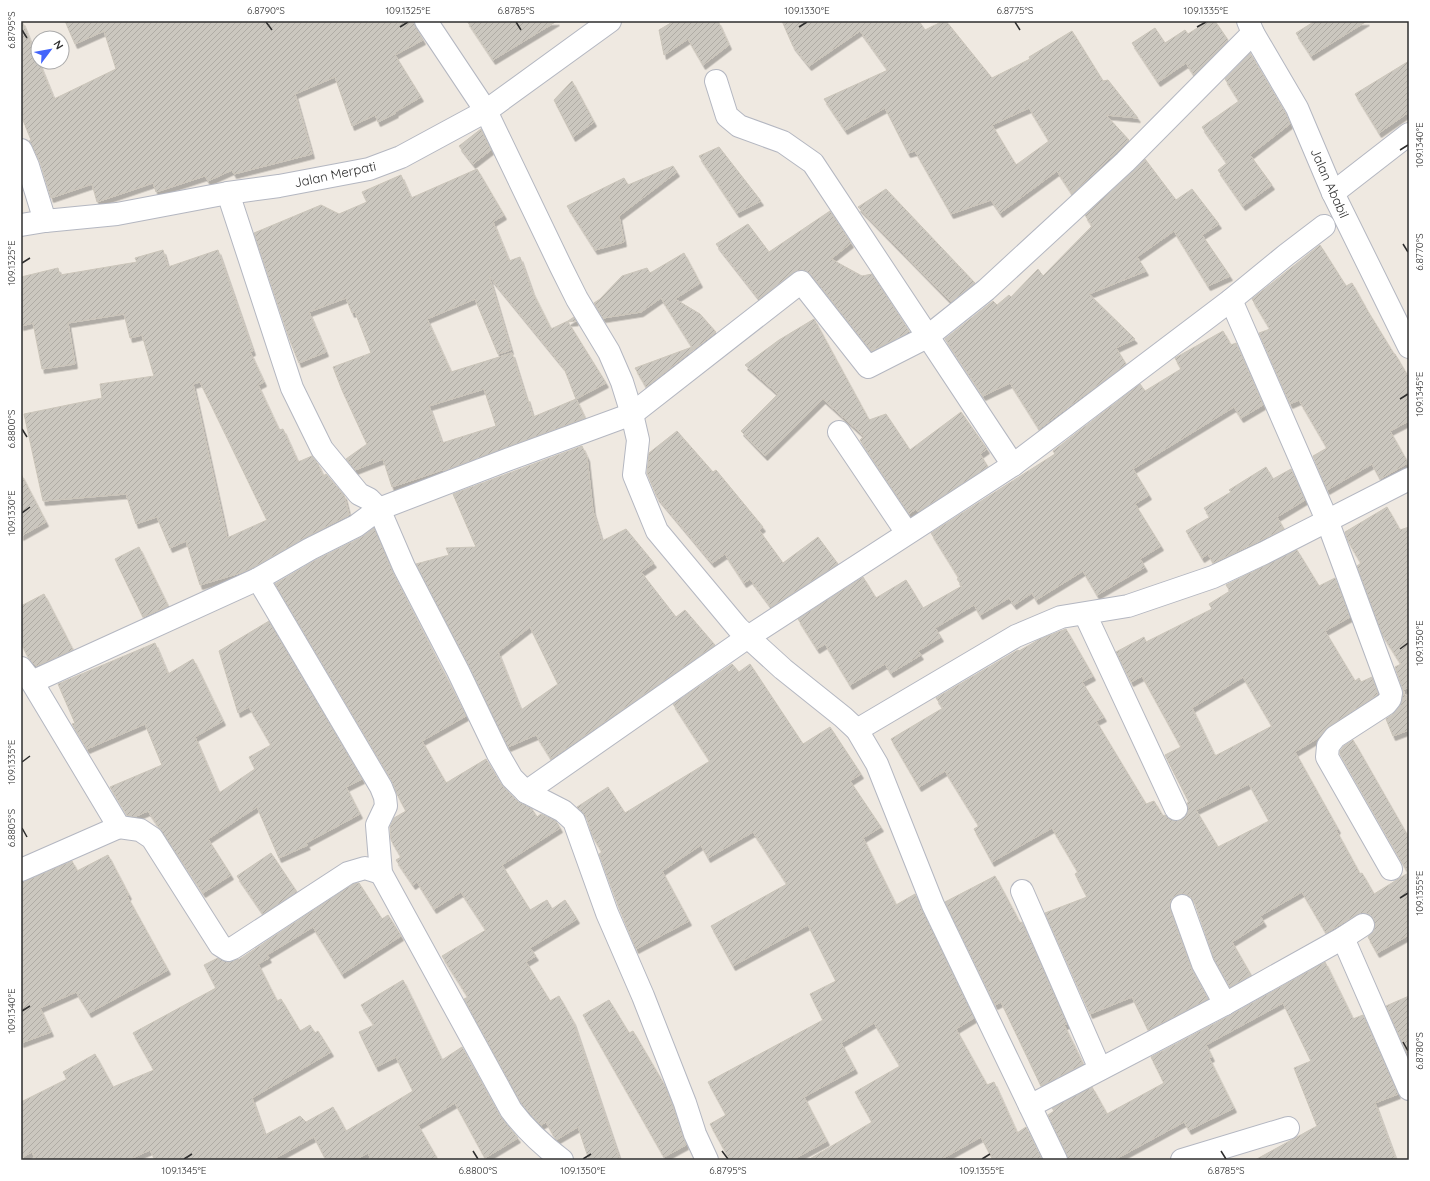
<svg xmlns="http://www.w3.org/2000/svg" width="1430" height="1181" viewBox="0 0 1430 1181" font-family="Quicksand,sans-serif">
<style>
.building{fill:url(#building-hatch);stroke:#cbc5ba;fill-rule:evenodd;filter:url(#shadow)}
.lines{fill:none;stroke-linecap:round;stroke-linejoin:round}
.minor-casing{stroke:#b4b7c1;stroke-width:24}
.minor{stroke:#fff;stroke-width:22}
.ticks{fill:none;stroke:#2e2e2e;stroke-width:1.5}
.labels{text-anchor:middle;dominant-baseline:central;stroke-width:4;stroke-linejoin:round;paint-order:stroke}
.street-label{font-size:13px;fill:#2e2e2e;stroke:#fff}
.neatline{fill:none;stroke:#2e2e2e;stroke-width:1.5}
.ticks-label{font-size:10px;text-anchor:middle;fill:#2e2e2e}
</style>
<defs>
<pattern id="building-hatch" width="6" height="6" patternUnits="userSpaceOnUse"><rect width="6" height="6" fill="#cbc7bf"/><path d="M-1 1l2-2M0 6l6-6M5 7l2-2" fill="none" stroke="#afaba4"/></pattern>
<filter id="shadow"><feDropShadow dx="2.5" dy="4.5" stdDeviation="0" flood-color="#0004"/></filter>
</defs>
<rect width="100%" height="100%" fill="#efe9e1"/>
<g class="building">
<path d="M21,21H22L54,99L116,69L104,31L75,44L65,21H414L416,28L423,40L395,55L421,97L395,112L396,113L378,122L375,115L352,126L335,77L295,94L312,154L234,174L232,170L208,181L205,176L156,192L153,183L97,202L92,184L51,198L40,162L32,145L29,141L31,140L21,115Z"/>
<path d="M467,21H557L493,60Z"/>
<path d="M674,21H718L729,45L703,65L688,39L664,55L659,30Z"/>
<path d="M782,21H919L925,30L943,21H946L992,78L1030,59L1029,57L1072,31L1103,81L1108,80L1138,118L1106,115L1129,140L1072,194L1057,171L1000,213L991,200L951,214L915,151L908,153L885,108L845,130L824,99L888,70L860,31L809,66L793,46ZM1029,108L1049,141L1016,165L992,125Z"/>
<path d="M1208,21H1215L1228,40L1194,75L1186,63L1158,82L1132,43L1155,28L1165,43L1185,30L1188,34Z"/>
<path d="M1315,21H1367L1311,56L1296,33Z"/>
<path d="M1250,53L1286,114L1290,124L1250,155L1272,185L1243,206L1218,170L1227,163L1202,127L1239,101L1225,79Z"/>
<path d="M1409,61V112L1379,133L1355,94Z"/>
<path d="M572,81L594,122L573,137L554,100Z"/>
<path d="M481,129L491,150L473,164L459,146Z"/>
<path d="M719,147L761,201L737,213L699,156Z"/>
<path d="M1145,159L1176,200L1192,189L1219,224L1202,235L1230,276L1208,286L1174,231L1137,257L1146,271L1089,294L1135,339L1116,348L1126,364L1039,429L1010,383L983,396L945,339L993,301L997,305L1009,295L1011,297L1038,269L1043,276L1092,226L1085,215Z"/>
<path d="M673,166L677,172L619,216L624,242L595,250L567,206L624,178L628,185Z"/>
<path d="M477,169L504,215L493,222L509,261L520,257L532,291L551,329L568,321L574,317L576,321L568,322L606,383L576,399L585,418L443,471L442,470L392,487L383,459L355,470L346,459L367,444L342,390L333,367L371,353L355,312L352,313L346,298L309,312L326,352L299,363L289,338L254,233L321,205L339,214L367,202L362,192L401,175L411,198ZM489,276L564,368L576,399L533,417L527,397L526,398L512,353L451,372L427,319L475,299L498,354L511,350ZM484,389L496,426L442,443L429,406Z"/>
<path d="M886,189L975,283L951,302L858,207Z"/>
<path d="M830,211L851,243L831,259L862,276L872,274L909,331L905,334L871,351L811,274L806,271L800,270L794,272L759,299L716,244L748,224L769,252Z"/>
<path d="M1320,245L1346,286L1352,283L1367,310L1394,354H1395L1409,378V421L1390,431L1408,463L1380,479L1372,464L1327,490L1313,456L1327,448L1299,400L1290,404L1259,333L1270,329L1252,299Z"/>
<path d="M163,250L168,267L218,250L253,351L250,352L264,382L258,385L279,430L283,429L298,462L312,456L318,464L323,476L326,474L344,495L349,515L304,538L252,568L240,573L200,585L186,541L170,548L157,517L136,524L126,494L43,501L24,414L102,398L100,384L154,376L142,335L130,338L124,314L68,323L75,364L42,369L33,323L21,326V277L58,268L60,275L137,262L135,258ZM200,382L267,520L227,538L193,384Z"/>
<path d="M684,253L700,283L675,299L700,314L716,332L646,387L635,368L692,347L661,298L641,312L603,318L594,303L600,299L622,276L647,268L650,273Z"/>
<path d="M814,319L869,420L886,414L910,450L961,412L987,449L980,454L988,467L918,512L916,509L909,514L860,440L864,436L823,399L765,456L741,431L778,394L745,365L779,340Z"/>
<path d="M1223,331L1231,345L1236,343L1263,405L1241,418L1234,407L1133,469L1149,495L1135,504L1161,546L1140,559L1145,567L1097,595L1083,571L1036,600L1032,593L1014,605L1009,598L980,615L974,605L935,628L941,637L918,651L921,655L891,673L885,664L850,685L825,644L817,649L798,619L863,577L876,598L906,580L923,608L962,586L957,579L959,578L931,533L1055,454L1053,451L1140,384L1145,391L1181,369L1175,358Z"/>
<path d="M677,431L713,472L716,470L763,527L759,530L783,563L818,537L838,564L771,607L750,579L744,583L725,554L712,563L657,497L647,473L649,453Z"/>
<path d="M582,446L587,457L593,511L602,541L626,529L654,563L641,572L676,617L685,610L715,645L551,759L536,735L508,747L469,666L416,564L449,555L446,548L476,547L453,494ZM530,627L558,684L521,710L498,652Z"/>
<path d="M1266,467L1273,479L1291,469L1305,500L1277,517L1284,529L1213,563L1208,554L1202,558L1186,531L1210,517L1204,508L1231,492L1229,490Z"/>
<path d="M21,474L46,522L21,536Z"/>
<path d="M1387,507L1400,530L1409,527V687L1403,690L1395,667L1401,664L1382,634L1357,566L1361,563L1348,541L1345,532Z"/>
<path d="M374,528L393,573L466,716L422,741L446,783L486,759L501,784L517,801L532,809L537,817L541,814L556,821L560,828L502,865L530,910L547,900L552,909L565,900L577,919L530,948L536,956L526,962L550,1001L559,996L573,1021L620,1160H589L578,1127L556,1140L546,1122L541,1125L521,1103L464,999L468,997L442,956L486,930L461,892L434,909L417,882L413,885L396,860L401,857L391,840L390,827L394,818L406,811L397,794L392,781L275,584L316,560L362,537Z"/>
<path d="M139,547L168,606L143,617L115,559Z"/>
<path d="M1297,550L1319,586L1335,578L1350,617L1325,631L1355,681L1359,678L1361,682L1372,677L1378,694L1328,727L1318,738L1295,752L1338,829L1336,830L1360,874L1362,873L1374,894L1408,873L1340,754V751L1344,746L1353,740L1409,838V935L1377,953L1368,937L1374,930L1375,924L1374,919L1369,914L1363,913L1356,915L1326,933L1302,892L1260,916L1264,922L1232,942L1251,975L1230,987L1214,959L1194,901L1190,896L1185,894H1178L1172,898L1170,904V910L1191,968L1208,999L1148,1030L1132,997L1090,1014L1045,913L1087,897L1075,874L1078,872L1052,828L992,862L974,829L979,826L945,771L919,787L891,739L943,708L936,698L1018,650L1019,651L1040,639L1066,629L1093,676L1082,682L1104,717L1096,721L1146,804L1154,801L1163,816L1165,815L1169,819L1175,821L1181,820L1186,816L1188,810L1187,803L1189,802L1165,755L1181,747L1142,676L1131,682L1116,652L1144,637L1146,642L1212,609L1209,604L1230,591L1226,585ZM1243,677L1272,726L1215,756L1192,708ZM1249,784L1269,821L1218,847L1196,810Z"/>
<path d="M44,594L73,650L36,666L29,659L21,643V606Z"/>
<path d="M269,621L362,779L346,787L360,814L306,843L308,845L279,858L257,807L208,839L231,875L203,893L148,811L134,817L127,815L110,787L162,765L145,724L87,749L72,724L75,723L58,684L155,643L168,674L193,659L223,721L195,737L219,793L255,769L249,757L271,745L249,707L238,713L219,651Z"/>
<path d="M732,664L739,672L750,664L803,744L830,727L861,774L850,781L881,827L863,838L896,905L915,894L922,910L974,1018L956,1029L987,1085L994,1082L1017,1133L1026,1127L1042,1160H993L981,1137L940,1160H808L872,1122L855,1092L900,1066L874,1023L841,1043L855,1069L804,1097L827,1141L792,1160H730L710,1124L726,1115L708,1082L823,1020L810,994L836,981L808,925L733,966L711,926L787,884L753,832L708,858L701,845L662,871L689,921L636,949L619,908L599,854L602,852L592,835L586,816L577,807L608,787L625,813L710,761L673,704Z"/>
<path d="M1403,690L1409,706V730L1393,736L1386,719L1393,714L1400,706L1402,701Z"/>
<path d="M271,853L297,892L263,914L237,876Z"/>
<path d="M108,855L129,895L127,896L168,970L89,1013L76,992L40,1008L51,1032L21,1043V882L26,881L72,861L77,871Z"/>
<path d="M995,876L1020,923L1022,922L1067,1024L1064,1025L1083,1064L1041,1086L1001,1002L995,1005L945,902Z"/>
<path d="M359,883L382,919L388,915L401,936L342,974L313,927L267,955L269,958L258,964L277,1001L281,999L300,1031L310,1025L315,1033L318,1031L331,1052L252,1098L265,1135L300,1116L306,1122L333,1107L346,1131L413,1091L396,1057L376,1067L359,1032L374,1025L361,1005L403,980L442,1060L462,1047L500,1116L518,1138L485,1158L455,1103L418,1125L438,1160H371L368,1153L354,1160H326L314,1137L272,1160H155L150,1150L128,1160H36L32,1152L21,1158V1102L67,1079L63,1072L95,1054L113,1087L154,1070L133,1033L216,988L204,965L218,958L227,962L240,959L353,884Z"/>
<path d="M1325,962L1353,1019L1363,1015L1398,1094L1375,1103L1396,1160H1255L1317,1126L1294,1068L1311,1061L1283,1003L1206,1045L1212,1057L1209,1058L1234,1108L1189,1130L1184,1122L1114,1160H1068L1067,1155L1048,1115L1054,1111L1052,1108L1092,1087L1107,1114L1164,1083L1151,1057L1231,1015Z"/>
<path d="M1409,996V1058L1386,1006Z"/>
<path d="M609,1000L629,1033L633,1031L665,1086L673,1107L686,1145L664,1157L583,1015Z"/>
</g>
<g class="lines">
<g class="minor-casing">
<g id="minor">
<path d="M426,21L486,111L561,267L577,299L609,352L622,382L632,414L638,440L634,475L657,531L738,628L783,669L843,717L857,730L877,764L933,905L1056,1160"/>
<path d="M1248,21L1253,33L1297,108L1333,193L1409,347"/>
<path d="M716,81L727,116L739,126L783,142L813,163L1013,465"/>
<path d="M21,150L28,166L45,221"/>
<path d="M228,193L292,388L322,449L359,494L369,499L379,509L404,567L458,671L498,754L512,778L526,792L563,811L574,821L607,913L643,996L685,1103L695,1134L707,1160"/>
<path d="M1333,193L1409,134"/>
<path d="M21,225L45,221L117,214L228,193L279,186L369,169L401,157L486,111L610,21"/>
<path d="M1231,300L1327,520L1391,693L1390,699L1386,704L1335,737L1328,746L1327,757L1391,869"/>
<path d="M839,432L907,533"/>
<path d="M258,579L381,787L385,797L386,806L377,825L381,873L511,1110C526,1130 542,1145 562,1160"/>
<path d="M1085,614L1176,809"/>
<path d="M21,668L32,682L119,827L140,830L152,838L220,945L228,950L233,948L348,873L365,868L381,873"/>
<path d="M32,682L258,579L310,549L356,526L379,509L504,461L632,414L801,282L868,367L927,337L986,290L1125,162L1253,33"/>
<path d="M857,730L1016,636L1061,617L1128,606L1213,577L1264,553L1409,479"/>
<path d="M526,792L748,637L1013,465L1231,300L1286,255L1324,226"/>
<path d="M21,870L119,827"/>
<path d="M1022,891L1100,1069"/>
<path d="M1182,906L1203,964L1225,1004"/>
<path d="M1343,938L1409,1089"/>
<path d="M1030,1106L1225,1004L1343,938L1363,925"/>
<path d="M1182,1160L1288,1128"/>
</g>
</g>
<use href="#minor" class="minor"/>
</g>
<path class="ticks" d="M266,22L272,30M516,22L521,30M1015,22L1020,30M400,27L408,22M799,27L807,22M1197,27L1206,22M22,30L27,38M1400,150L1408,145M1403,244L1408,252M22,263L30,258M1400,399L1408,394M22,429L27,437M22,513L30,507M1400,649L1408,643M22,762L30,756M22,828L27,837M1400,898L1408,893M22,1011L30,1006M1403,1042L1408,1051M473,1151L478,1159M722,1151L728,1159M1221,1151L1226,1159M184,1159L192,1154M583,1159L591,1154M982,1159L990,1154"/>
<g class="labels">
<g class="street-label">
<text transform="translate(335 174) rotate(-12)">Jalan Merpati</text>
<text transform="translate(1330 183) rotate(66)">Jalan Ababil</text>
</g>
</g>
<rect width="1430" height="1181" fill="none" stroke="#ffffff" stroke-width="44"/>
<g transform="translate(50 50) rotate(58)"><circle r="19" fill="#ffffff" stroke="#ababab"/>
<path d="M0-3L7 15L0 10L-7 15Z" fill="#4264fb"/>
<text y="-6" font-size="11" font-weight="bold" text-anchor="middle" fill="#2e2e2e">N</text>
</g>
<rect x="22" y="22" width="1386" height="1137" class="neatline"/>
<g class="ticks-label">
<text x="266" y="14">6.8790°S</text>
<text x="408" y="14">109.1325°E</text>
<text x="516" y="14">6.8785°S</text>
<text x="807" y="14">109.1330°E</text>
<text x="1015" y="14">6.8775°S</text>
<text x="1206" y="14">109.1335°E</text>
<text transform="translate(11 30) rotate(-90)" y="4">6.8795°S</text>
<text transform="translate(1419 145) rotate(-90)" y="4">109.1340°E</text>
<text transform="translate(1419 252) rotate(-90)" y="4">6.8770°S</text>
<text transform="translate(11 263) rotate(-90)" y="4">109.1325°E</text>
<text transform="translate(1419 394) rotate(-90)" y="4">109.1345°E</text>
<text transform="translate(11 429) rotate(-90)" y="4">6.8800°S</text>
<text transform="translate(11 513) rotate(-90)" y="4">109.1330°E</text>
<text transform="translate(1419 643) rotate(-90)" y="4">109.1350°E</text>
<text transform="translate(11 762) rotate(-90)" y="4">109.1335°E</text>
<text transform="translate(11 828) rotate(-90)" y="4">6.8805°S</text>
<text transform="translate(1419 893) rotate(-90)" y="4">109.1355°E</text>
<text transform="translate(11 1011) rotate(-90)" y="4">109.1340°E</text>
<text transform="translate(1419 1051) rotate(-90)" y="4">6.8780°S</text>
<text x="184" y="1174">109.1345°E</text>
<text x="478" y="1174">6.8800°S</text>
<text x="583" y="1174">109.1350°E</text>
<text x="728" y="1174">6.8795°S</text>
<text x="982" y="1174">109.1355°E</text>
<text x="1226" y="1174">6.8785°S</text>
</g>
</svg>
